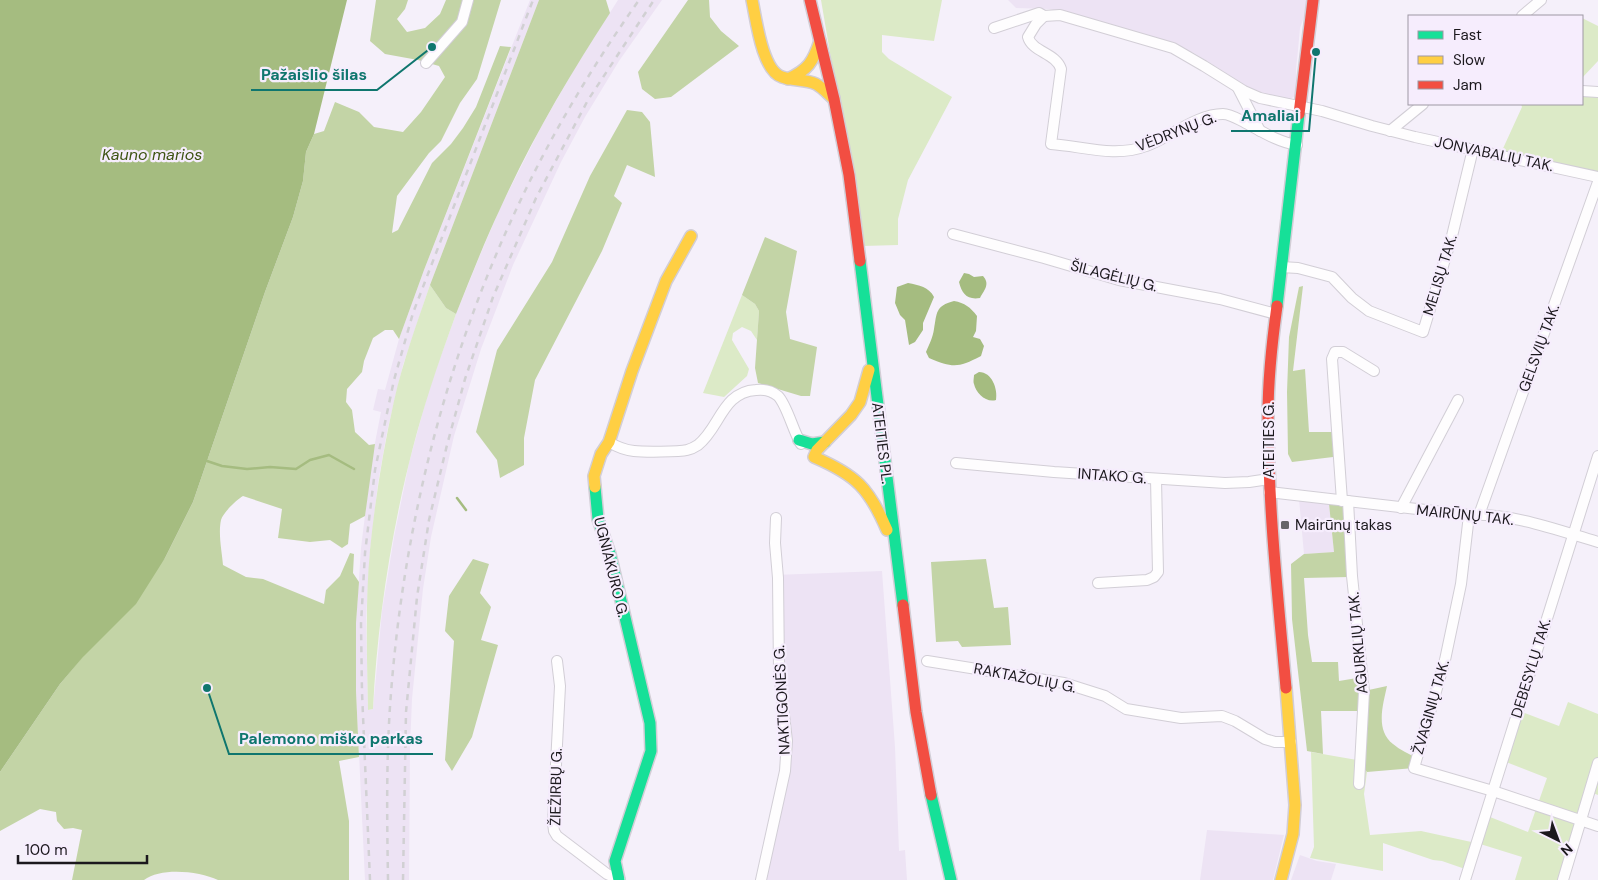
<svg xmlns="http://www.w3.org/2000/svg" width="1598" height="880" viewBox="0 0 1598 880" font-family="'DM Sans',sans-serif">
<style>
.built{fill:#ede3f4}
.green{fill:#dceac7}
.forest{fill:#c3d4a6}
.water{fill:#a5bc80}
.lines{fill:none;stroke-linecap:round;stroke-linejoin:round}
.stream{stroke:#a5bc80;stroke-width:2.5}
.street-casing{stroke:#d2ced6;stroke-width:12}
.fast-casing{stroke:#d2ced6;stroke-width:14}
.slow-casing{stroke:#d2ced6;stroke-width:14}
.jam-casing{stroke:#d2ced6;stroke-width:14}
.street{stroke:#fefdfe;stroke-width:10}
.fast{stroke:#16e098;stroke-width:11}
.slow{stroke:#ffcf43;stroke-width:11}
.jam{stroke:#f24e42;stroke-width:11}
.rail{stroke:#d1d0d3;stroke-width:2.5;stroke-dasharray:6 6;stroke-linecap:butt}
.poi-dot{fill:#67646a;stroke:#f6edfd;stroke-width:2}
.labels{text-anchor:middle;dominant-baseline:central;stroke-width:4.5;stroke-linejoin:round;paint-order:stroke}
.street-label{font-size:15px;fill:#1b181d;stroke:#f6edfd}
.poi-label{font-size:15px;fill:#1b181d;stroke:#f6edfd;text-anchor:start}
.water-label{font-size:16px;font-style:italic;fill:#3e5413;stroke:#f6edfd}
.leader{fill:none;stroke:#0f766e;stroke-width:2}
.callout-dot{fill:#0f766e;stroke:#f6edfd;stroke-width:2}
.callout-label{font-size:16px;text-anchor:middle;font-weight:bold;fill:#0f766e;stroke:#f6edfd;stroke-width:4.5;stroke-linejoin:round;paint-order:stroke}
</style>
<rect width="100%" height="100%" fill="#f5f0fa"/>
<g class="built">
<path d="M530,0H539L430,285L403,365L387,432L378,483L370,552L366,618L368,710L373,709L382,611L394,537L409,463L429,389L456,314L480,255L500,208L541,127L576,66L618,0H662L619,61L585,117L561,162L513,265L481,349L454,436L431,537L423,589L412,699L410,748L409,880H365L356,691V623L361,548L372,458L381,412L373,410L378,389L385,390L399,339L424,270Z"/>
<path d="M1008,0H1307L1306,12L1300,28L1298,50L1296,69L1297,90L1295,96L1289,100L1264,97L1194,53L1150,38L1049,9L1016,8Z"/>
<path d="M1299,499L1329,504L1334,552L1304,554Z"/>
<path d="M882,571L895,747L899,851L905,850L907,880H758L783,773L776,673L774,575Z"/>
<path d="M1207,830L1284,835L1273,880H1200Z"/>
<path d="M1300,855L1317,861L1336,864L1331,880H1291Z"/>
</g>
<g class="green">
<path d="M821,0H942L934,41L882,35V52L889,59L952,97L908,180L898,219V245L863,246Z"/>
<path d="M1582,18L1598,26V61L1582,78Z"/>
<path d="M1582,91L1598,92V177L1500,155L1522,107L1521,104H1582Z"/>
<path d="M430,285L446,308L456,314C447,339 438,364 430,389C398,488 378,605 373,709L368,710C367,657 365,603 370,550C375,500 383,450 394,401C403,361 417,323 430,285Z"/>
<path d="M742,295L755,304L759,311L757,340L751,331L742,327L733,333L732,340L749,369L747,376L724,397L703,393Z"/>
<path d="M1568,702L1598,714V795L1590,792L1563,880H1515L1522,857L1477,843L1468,870L1442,861L1433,860L1383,843V871L1310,858L1314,847L1311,752L1357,760L1367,772L1364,794L1370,835L1421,831L1476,843L1485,815L1528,832L1547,778L1506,762L1522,712L1559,726Z"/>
</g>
<g class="forest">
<path d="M376,0H408L405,9L397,19L407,32L425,28L440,14L446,0H501L477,79L460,103L441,141L429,153L397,196L392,233L398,230L432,163L451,144L463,128L476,107L500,46L511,47L424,270L399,339L393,330H385L373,338L364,361L362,372L347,389L346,402L352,410L355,432L369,445L375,444L365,516L350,524L348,544L342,548L330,540L310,542L278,538L282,509L243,496C236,500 223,513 221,520C218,534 222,552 223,565L246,577L263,579L324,604L326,590L340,576L350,553L354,554L353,573L359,582L356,623V691L359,757L339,761L349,821V880H218C199,871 161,867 144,880H72L82,830L73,828L64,829L57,821L56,812L40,809L0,831V772L60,684L165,558L193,502L265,292L293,217L303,181L306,152L314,134L324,131L335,102L359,112L374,127L403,132L421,112L445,77L439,66L418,60L385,54L370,41Z"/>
<path d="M539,0H606L610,13C569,76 531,140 500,209C484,243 470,279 456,314L446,308L430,285Z"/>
<path d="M688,0H709L710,17L721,31L739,46L671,97L655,99L642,89L638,72Z"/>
<path d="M627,110L642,112L650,122L655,177L627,165L614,196L622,203L602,251L535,380L524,438V465L500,478L497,460L476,432L497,350L552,262L590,176Z"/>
<path d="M765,237L797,251L786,312L790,339L817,347L810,396H801L758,383L755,368L759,311L755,304L742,295Z"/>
<path d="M1303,286L1293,371L1305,369L1309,432H1333V457L1292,462L1288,454L1287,392L1289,337L1299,287Z"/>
<path d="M1329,504L1346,506L1349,577L1304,578L1308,635L1312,662H1338L1339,681L1363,677L1364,691L1387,686C1383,705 1375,730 1393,744C1400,750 1409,754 1417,758L1414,768L1367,772L1361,765L1363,717L1357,711H1321L1323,754L1307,751L1292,619L1291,564L1304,554L1334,552Z"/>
<path d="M473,559L489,564L480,593L491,607L481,640L498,645L472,737L452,771L445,760L454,641L445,631L449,596Z"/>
<path d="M986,559L994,608L1008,607L1011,645L962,647L958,641L936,642L931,562Z"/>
</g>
<g class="water">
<path d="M0,0H347L314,134L306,152L303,181L293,217L265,292L193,502L165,558L136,604L83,657L60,684L0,772Z"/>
<path d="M964,273L969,274L974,277L983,276C990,284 985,289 980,298C967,300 962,294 959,282Z"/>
<path d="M908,283C919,285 929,287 934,297L923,323V330L915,342L909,345L905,320L900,315L895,303L897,287Z"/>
<path d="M954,301C965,303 970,307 977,316L976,331L973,337L980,339L984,346L981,356C958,368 953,368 929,358L926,352C929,345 933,337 934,329C937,313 935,306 954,301Z"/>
<path d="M979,372C992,372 998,389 996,400C986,403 976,393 974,384C973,382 974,377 974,375Z"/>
</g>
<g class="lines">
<g class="stream">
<path d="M207,461L222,466L247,469L270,467L296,469L310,460L329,455L354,469"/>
<path d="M457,498L466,510"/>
</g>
<g class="street-casing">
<g id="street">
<path d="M1044,16L1036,24L1028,37C1032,52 1056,53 1061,69L1051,144C1082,146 1115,158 1146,146C1169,138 1197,114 1223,114C1230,114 1238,119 1244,122C1261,131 1278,142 1297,145"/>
<path d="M1522,16L1541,0"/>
<path d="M994,28L1039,13L1044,16L1060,15L1173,48L1204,66L1244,91L1260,98L1322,111L1372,126L1415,137L1598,177"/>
<path d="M426,63L462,22L468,0"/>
<path d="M1238,88L1260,131"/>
<path d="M1582,91L1598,92"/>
<path d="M1390,131L1423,104"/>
<path d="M953,234L1044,258L1119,280L1220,299L1276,314"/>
<path d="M1281,267L1298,268L1332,277L1352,298L1369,311L1423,332L1452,236L1473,149"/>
<path d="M609,442C617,447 625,450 634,451C643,452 679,452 687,450C691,449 695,447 698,445C720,428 722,392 756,390C764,389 772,391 778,396C787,405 793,431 801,444"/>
<path d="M956,463L1054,472L1225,483L1249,482L1269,479"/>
<path d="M1269,492L1469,515C1512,513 1557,530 1598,542"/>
<path d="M1342,501L1332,359L1335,352H1343L1374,371"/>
<path d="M1348,501L1352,576L1364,692L1359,784"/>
<path d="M1401,508L1458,400"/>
<path d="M1469,515L1461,584L1445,660L1414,768L1493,791L1598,826"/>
<path d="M1479,515L1598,182"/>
<path d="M1098,583L1147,580L1154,577L1158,572L1156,479"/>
<path d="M557,661L560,686L553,823L554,831L557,836L607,874L620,880"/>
<path d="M927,661L1064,683L1105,696L1126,709L1181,718L1222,716L1235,721L1265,739L1275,742H1291"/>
<path d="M761,880L785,771L787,741L779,671L778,578L775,543L776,518"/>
<path d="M1465,880L1598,456"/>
<path d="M1563,880L1598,763"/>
</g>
</g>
<g class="fast-casing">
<g id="fast">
<path d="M860,261L903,605"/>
<path d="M1277,306L1299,114"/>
<path d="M799,440L812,444L825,442"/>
<path d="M595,487L598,519L610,554L650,723L651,751L615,861L619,880"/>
<path d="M931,795L951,880"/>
</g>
</g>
<g class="slow-casing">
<g id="slow">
<path d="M752,0C756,18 762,71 782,77C793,81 806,79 816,84C823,88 828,94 834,99"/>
<path d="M788,79C808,70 813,62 820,41"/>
<path d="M869,370L860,402L851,415L817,450L814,457C856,475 869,488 887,530"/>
<path d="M595,487L594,476L601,454L609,442L632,371L666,281L691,236"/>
<path d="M1281,880L1293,834L1295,805L1286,688"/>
</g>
</g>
<g class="jam-casing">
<g id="jam">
<path d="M810,0L834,99L849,175L860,261"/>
<path d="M1299,114L1313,0"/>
<path d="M1277,306C1272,342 1268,379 1268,415C1268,507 1278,597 1286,688"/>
<path d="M903,605L916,712L931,795"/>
</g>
</g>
<use href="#street" class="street"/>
<use href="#fast" class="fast"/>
<use href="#slow" class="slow"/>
<use href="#jam" class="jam"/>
<g class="rail">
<path d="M370,880L362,692L361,624L365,553L375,470L394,380L413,313L533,0"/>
<path d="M388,880C387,818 386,755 391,693C406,498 460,306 554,135C580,88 608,44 639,0"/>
<path d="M403,880L406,712L417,597L429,520L447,445L465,379L493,297L536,198L588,100L654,0"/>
</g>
</g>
<rect class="poi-dot" x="1280" y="520" width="10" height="10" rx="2.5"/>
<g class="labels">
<g class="street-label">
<text transform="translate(1176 132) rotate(-21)">VĖDRYNŲ G.</text>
<text transform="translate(1494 154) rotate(12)">JONVABALIŲ TAK.</text>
<text transform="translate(1440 275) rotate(-73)">MELISŲ TAK.</text>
<text transform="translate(1114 276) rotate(14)">ŠILAGĖLIŲ G.</text>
<text transform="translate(1539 348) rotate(-70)">GELSVIŲ TAK.</text>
<text transform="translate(1269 440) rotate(-90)">ATEITIES G.</text>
<text transform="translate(882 443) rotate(83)">ATEITIES PL.</text>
<text transform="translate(1112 476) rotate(4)">INTAKO G.</text>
<text transform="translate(1465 515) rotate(6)">MAIRŪNŲ TAK.</text>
<text transform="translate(611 567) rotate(76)">UGNIAKURO G.</text>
<text transform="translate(1358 643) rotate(-95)">AGURKLIŲ TAK.</text>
<text transform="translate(1531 668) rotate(-73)">DEBESYLŲ TAK.</text>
<text transform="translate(1025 678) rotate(11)">RAKTAŽOLIŲ G.</text>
<text transform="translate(782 700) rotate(-93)">NAKTIGONĖS G.</text>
<text transform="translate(1431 707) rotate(-74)">ŽVAGINIŲ TAK.</text>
<text transform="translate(556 787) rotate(-89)">ŽIEŽIRBŲ G.</text>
</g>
<g class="poi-label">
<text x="1295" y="525">Mairūnų takas</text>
</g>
<g class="water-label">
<text x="152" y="154">Kauno marios</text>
</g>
</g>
<path class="leader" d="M432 47L377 90H251M1316 52L1309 131H1231M207 688L229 754H433"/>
<g class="callout-dot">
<circle cx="432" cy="47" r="5"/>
<circle cx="1316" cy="52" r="5"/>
<circle cx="207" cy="688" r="5"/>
</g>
<g class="callout-label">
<text x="314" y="80">Pažaislio šilas</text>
<text x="1270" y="121">Amaliai</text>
<text x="331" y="744">Palemono miško parkas</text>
</g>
<rect x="1408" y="15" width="175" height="90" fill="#f6edfd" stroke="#9e98a3"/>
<rect x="1418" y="31" width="25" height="8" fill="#16e098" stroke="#9e98a3"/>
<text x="1453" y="40" font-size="15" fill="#1b181d">Fast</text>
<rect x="1418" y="56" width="25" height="8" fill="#ffcf43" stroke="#9e98a3"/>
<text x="1453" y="65" font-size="15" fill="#1b181d">Slow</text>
<rect x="1418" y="81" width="25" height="8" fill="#f24e42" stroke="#9e98a3"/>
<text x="1453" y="90" font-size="15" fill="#1b181d">Jam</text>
<g transform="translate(1558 840) rotate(138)" stroke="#f6edfd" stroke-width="4" paint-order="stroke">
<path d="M0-4L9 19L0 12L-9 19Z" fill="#1b181d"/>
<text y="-8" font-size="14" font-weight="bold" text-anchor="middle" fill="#1b181d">N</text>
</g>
<path d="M18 855v8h129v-8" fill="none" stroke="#1b181d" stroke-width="2.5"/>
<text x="25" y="855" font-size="15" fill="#1b181d" stroke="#f6edfd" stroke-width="4" paint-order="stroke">100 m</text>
</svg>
